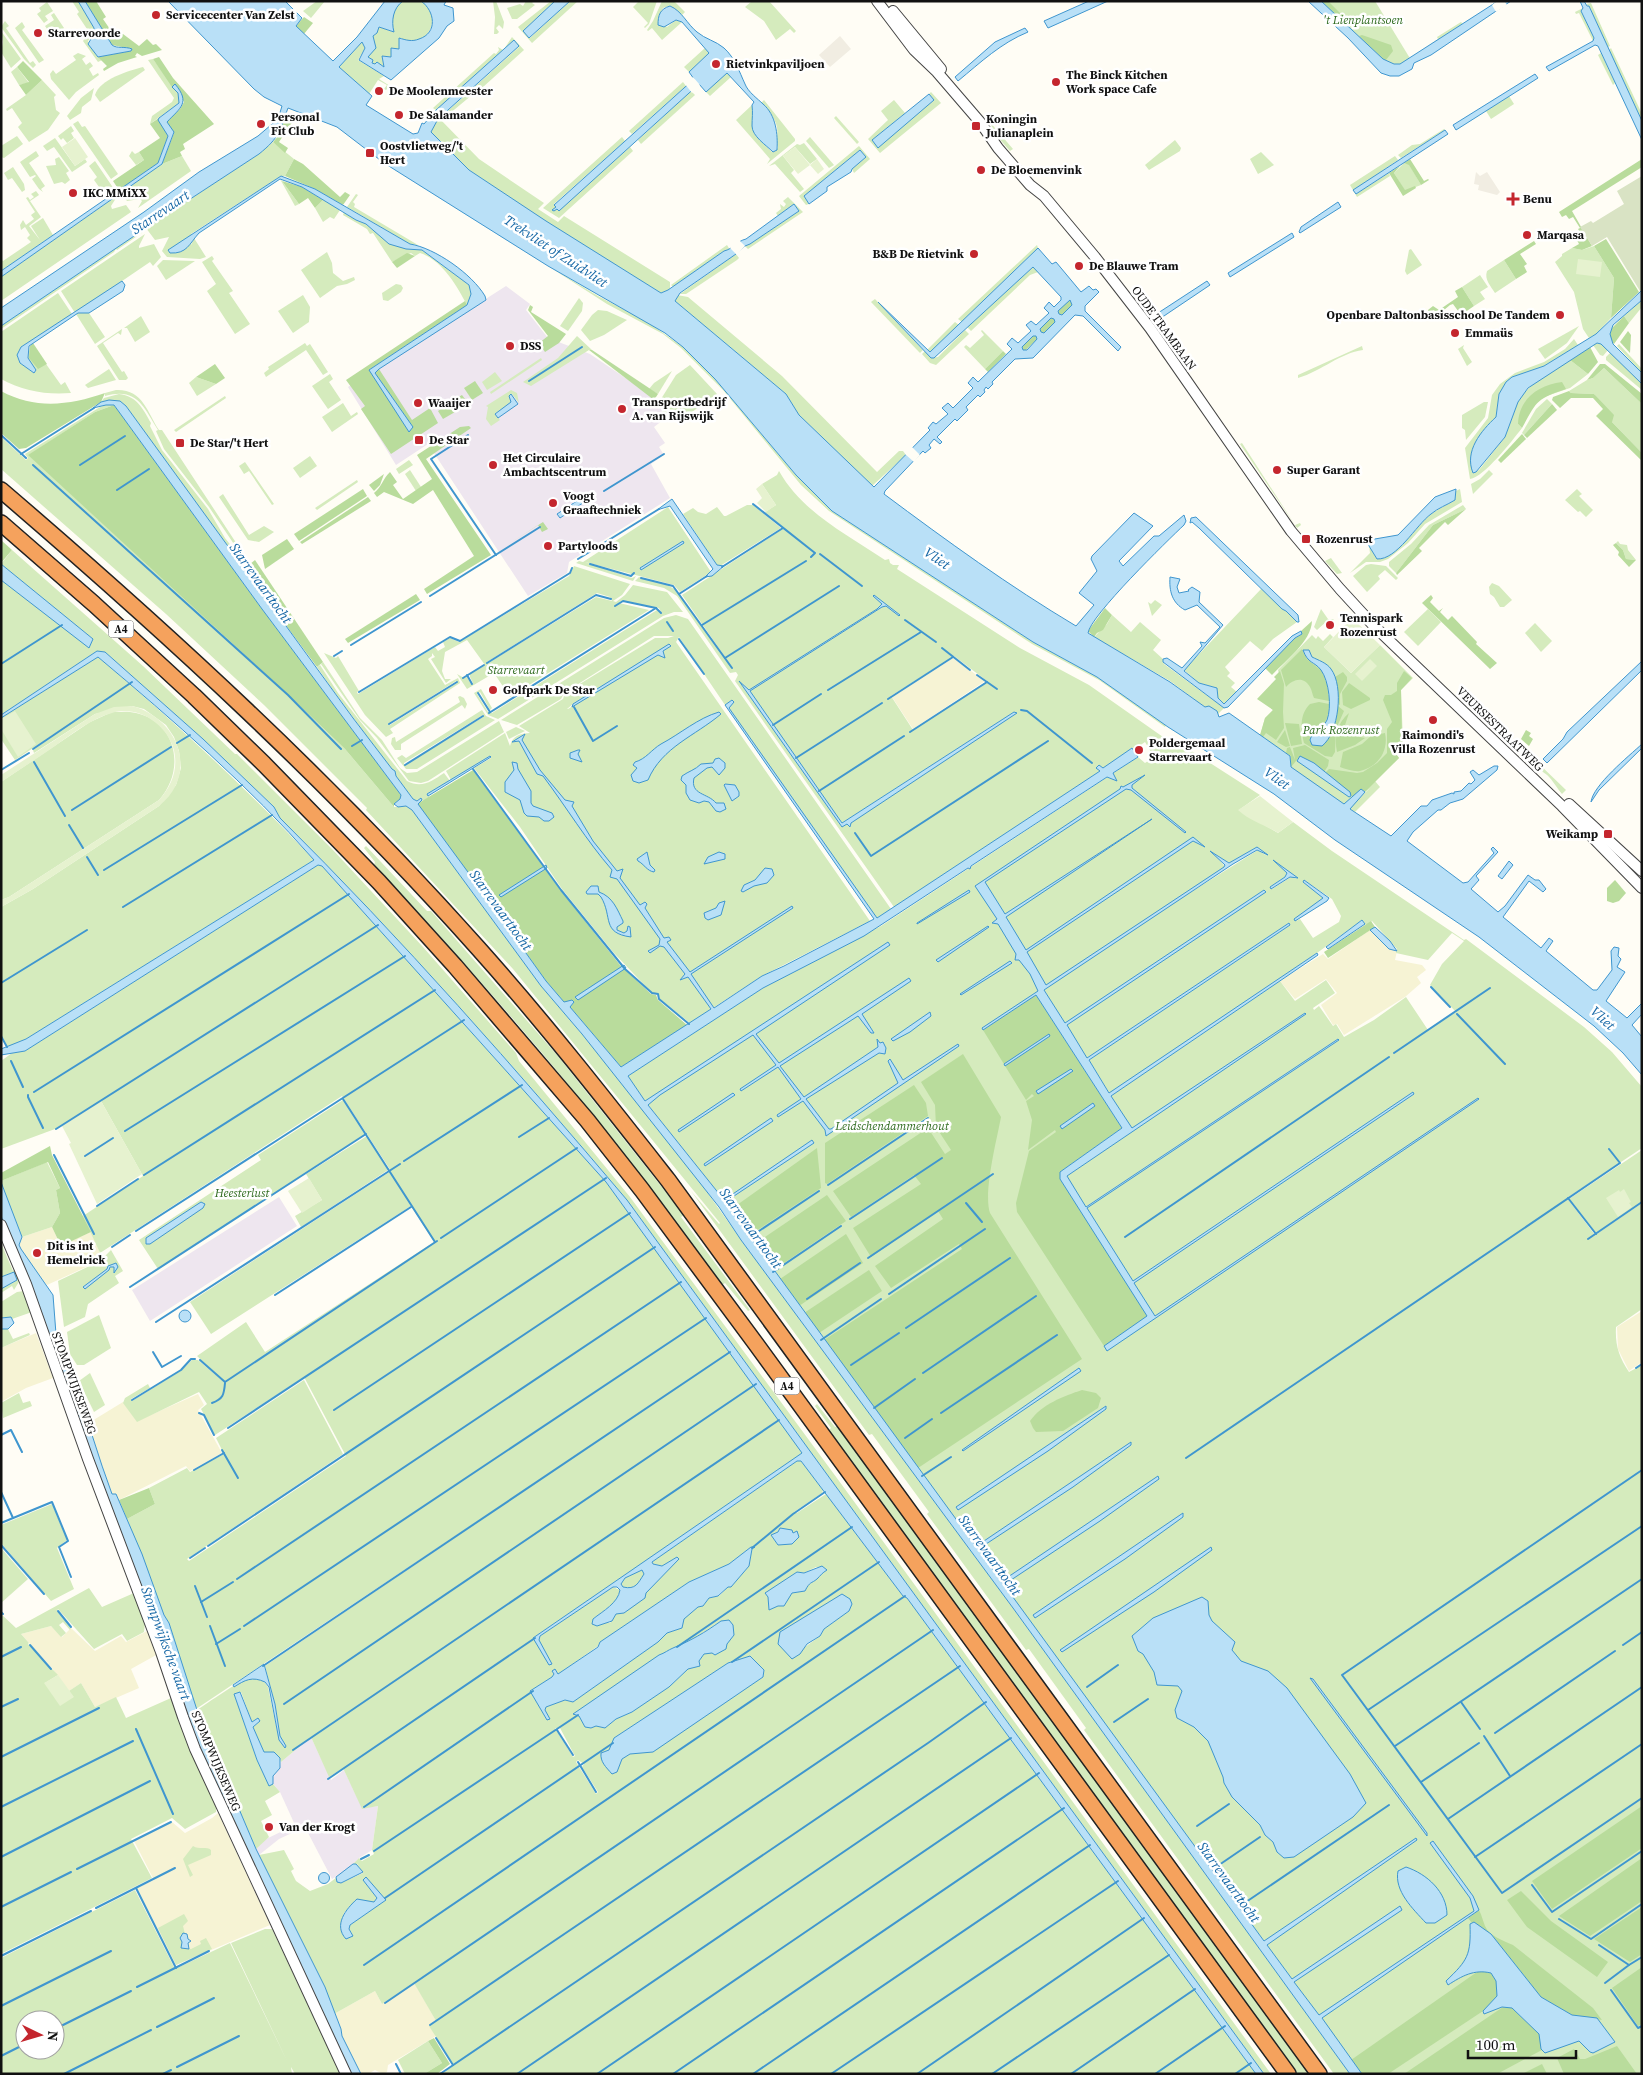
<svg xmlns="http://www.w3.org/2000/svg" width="1643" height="2075" viewBox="0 0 1643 2075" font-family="'Source Serif 4',serif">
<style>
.industrial{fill:#eee6ef}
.farmland{fill:#f6f3d4}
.green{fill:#d5ebbd;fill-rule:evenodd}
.forest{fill:#b9dc9c}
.cemetery{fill:#d9e3c4}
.pitch{fill:#e6f2cf}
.plaza{fill:#f1ede2}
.water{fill:#b9e0f7;stroke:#3f96cf;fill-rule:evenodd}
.pier{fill:#fffdf5}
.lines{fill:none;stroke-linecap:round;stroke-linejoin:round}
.stream{stroke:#3f96cf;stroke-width:2}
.tertiary-casing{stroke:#444;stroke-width:12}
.motorway-casing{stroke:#222;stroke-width:18}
.tertiary{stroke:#fff;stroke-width:10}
.motorway{stroke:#f5a25d;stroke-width:15}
.poi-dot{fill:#c4262e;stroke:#fff;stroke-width:2}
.labels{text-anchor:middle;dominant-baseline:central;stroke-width:5;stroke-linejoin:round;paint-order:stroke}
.shield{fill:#fff;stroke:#585858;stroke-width:1}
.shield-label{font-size:11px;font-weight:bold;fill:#111}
.poi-label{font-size:12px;font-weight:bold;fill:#111;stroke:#fff;text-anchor:start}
.park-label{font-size:12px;font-style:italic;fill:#2f6b1f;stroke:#fff}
.street-label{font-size:12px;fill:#111;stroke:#fff}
.water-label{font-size:14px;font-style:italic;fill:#1768a6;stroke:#fff}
</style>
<rect width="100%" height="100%" fill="#fffdf5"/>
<g class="industrial">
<path d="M506,286L530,304L526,310L548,338L590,354L661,402L663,420L654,427L665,443L659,447L664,455L651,464L670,498L569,562L567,573L528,596L428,444L396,465L348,387Z"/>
<path d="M279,1197L297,1226L150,1321L132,1290Z"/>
<path d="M311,1737L331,1780L344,1770L362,1808L378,1806L372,1850L359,1858L351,1867L332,1879L305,1827L279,1839L259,1855L256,1848L264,1840L295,1825L280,1792L273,1784V1777L280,1768L281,1762Z"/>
</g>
<g class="farmland">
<path d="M953,658L985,681L913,729L892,697Z"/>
<path d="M1370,930L1389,949L1397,951L1395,960L1422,965L1426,970L1417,977L1421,983L1405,997L1344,1035L1337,1024L1333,1025L1321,1005L1337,993L1326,979L1295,999L1280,981L1323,954L1328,959Z"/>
<path d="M52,1227L61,1245L91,1232L100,1253L99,1261L47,1285L30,1265L19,1245L22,1237Z"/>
<path d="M1642,1311V1362L1629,1371L1618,1349L1617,1327Z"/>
<path d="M36,1333L53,1378L26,1388L1,1402V1348Z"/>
<path d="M198,1394L204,1405L198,1410L222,1453L190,1471L186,1466L119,1500L116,1494H112L87,1424L123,1402L137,1421Z"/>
<path d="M51,1626L62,1637L71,1628L95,1651L121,1636L126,1642L149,1630L158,1654L131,1669L139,1688L95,1707L81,1683L69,1691L52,1668L21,1634Z"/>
<path d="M218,1813L270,1925L176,1965L137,1888L154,1880L134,1841L172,1822L185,1833L212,1818Z"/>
<path d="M414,1982L436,2021L430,2026L436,2036L388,2065L387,2072L383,2074L375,2070L368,2074H361L342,2036L341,2029L334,2014L375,1991L382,2004Z"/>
</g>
<g class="green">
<path d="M72,1H78L94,28V34L88,41L98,57L102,60L98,62L83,41L89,32L77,14L79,12Z"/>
<path d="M317,1H325L311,18L303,11Z"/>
<path d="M403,1C409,1 418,0 423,2C438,10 434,35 419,40C412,42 405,40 399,38V50L391,48V57L382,56L384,67L377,62L375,65L372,63L373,60L368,57C376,45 374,50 373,36L376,34L379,27L393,32C391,20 392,8 403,1Z"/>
<path d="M493,1H496L504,22L503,29L499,25L496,28L499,32L497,34H494L495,17Z"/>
<path d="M526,1H534L532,3L535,5L517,19H512L507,8L520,4L523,6Z"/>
<path d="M551,1H555L523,31L530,38L570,1H578L532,43L518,27Z"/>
<path d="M639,1H657L649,24L645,28L644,27L648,23L633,7Z"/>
<path d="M662,1H674L685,12L682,15L670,6L663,8L658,19L667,27L676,20L682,22L662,40L652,28L648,31L647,30L653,21Z"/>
<path d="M752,1H769L796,31L794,33L790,29L776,40L764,21L745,7Z"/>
<path d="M1318,1H1375L1411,60L1400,66L1382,62Z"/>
<path d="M47,2L53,11L45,16L48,20L44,23L37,14L41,11L39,8Z"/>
<path d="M1591,3L1610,46L1608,47L1589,6L1586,4Z"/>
<path d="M1583,8L1581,11L1594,38L1593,41L1579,13L1576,14L1575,12Z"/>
<path d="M54,13L64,28L52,36L45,26L54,20L51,15Z"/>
<path d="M5,21L9,26L6,28L30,63L33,61L36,65L33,68L24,59L1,27Z"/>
<path d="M22,22L25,27L22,30L44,60L39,63L15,28Z"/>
<path d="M1461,22L1463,24L1426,47L1438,39L1437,37Z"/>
<path d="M1,31L21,59L11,68L1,52L3,42Z"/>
<path d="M512,37L524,50L473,96L472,95L443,119L441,117L519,47L514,41L504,49Z"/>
<path d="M362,42L365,48L358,60L384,76L379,79L390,86L386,90L384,89L387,85L378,80L369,94L339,67Z"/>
<path d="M498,47L503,50L436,110L433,108L494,53L496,54L499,50Z"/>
<path d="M705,48L709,53L689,72L684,67Z"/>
<path d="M1611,48L1642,114V121L1609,50Z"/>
<path d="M78,53L86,56L82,59L86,65L90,62L93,66L89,69L93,76L98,73L99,75L76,92L69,100L51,79L50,74L53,70L56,74L76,60L73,56Z"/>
<path d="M1601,53L1615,83L1613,85L1598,55Z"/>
<path d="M153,59L178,93L179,103L150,124L152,116L172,102L174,98L148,60Z"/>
<path d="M17,67L29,83L19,85L11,72Z"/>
<path d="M143,67L145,70L100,102L95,95C100,79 128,71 143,67Z"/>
<path d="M727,72L731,77L710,96L706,92Z"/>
<path d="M42,80L56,95L54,97L56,110L60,113L48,130L29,142L18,127L22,123L12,108L7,111L6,109L26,95Z"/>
<path d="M683,82L686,86L632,134L629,131Z"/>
<path d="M94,88L91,100L82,107L81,113L70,120L67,116L81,98Z"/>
<path d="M691,91L695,95L641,144L638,140Z"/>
<path d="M931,92L941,103L880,153L868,139L888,120L881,111L894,100L905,113L872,140L934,100L929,94Z"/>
<path d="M1509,96L1514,104L1491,119L1486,111Z"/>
<path d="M764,100L795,139V141L767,164L770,159L736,120L752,105L754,116L753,130L756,136L772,152L778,148C776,141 778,134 777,127C775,118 768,110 761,103Z"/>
<path d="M836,116L859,142L857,144L834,118Z"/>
<path d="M439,118L479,159L544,203L538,209L558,222L564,216L670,282V289L661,293L545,221L469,170L430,132Z"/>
<path d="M78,121L82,127L85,126L118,174L111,179L73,124Z"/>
<path d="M989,121L1013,149L1010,151L996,135Z"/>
<path d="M71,126L74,131L71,133L74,138L67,143L63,138L61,140L58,136Z"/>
<path d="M1444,129L1445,130L1401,158L1398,155L1412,145L1420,144Z"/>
<path d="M17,136L23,144L4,158L1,157V146Z"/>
<path d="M622,137L625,141L554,204L556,207L553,210L557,208L559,210L630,147L633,151L559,218L543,208Z"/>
<path d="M810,137L834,165L829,168L806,141Z"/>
<path d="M55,138L75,166L85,159L87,162L72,172L54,147L47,151L43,146Z"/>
<path d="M1175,140L1181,148L1180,151L1149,170L1145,165Z"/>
<path d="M273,142L294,159L285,176H281L191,234V245L194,238L206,257L200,259L167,257L162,251L169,237L155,240L146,228L259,154Z"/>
<path d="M804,143L817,159L810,164L795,147L783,156L794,170L791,173L804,189L800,192L775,164L769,166L797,144L800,145Z"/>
<path d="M859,146L870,159L854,173L852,169L866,157L860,150L804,196L809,204L806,205L799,196Z"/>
<path d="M36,151L39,156L29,163L45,186L41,189L43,192L39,189L32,179L36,176L35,175L30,177L20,162Z"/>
<path d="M132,151L135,154L139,152L144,160L136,165L129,156Z"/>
<path d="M1261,152L1274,165L1258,174L1250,159Z"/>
<path d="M182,156L191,171L138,208L142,201L140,199L127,201L121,193L162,164Z"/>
<path d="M1395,156L1398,160L1354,190L1356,194L1389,173L1390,176L1357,197L1350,185Z"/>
<path d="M59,157L69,171L66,173L70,180L65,184L62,182L54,184L46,166L56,165L55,159Z"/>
<path d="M95,161L116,192L107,198L94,180L97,177L89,166Z"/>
<path d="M1404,163L1409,164L1421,185L1405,191L1394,173Z"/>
<path d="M13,167L24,184L25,190L22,192L12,178L8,180L4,173Z"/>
<path d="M280,179L282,181L299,204L295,206Z"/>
<path d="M36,191L39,195L30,201L41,217L29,226L40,240L31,226L43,218L53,235L1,271V259L3,261L31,242L27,238L30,235L25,227L21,230L20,225L23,220L26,225L34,219L31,215L35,212L26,198L28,197L30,200L34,197L31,194Z"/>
<path d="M356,194L358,195L353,202L355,204L354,207L418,245L410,244L347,207Z"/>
<path d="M118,195L111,206L112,209L126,205L131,212L1,301V277Z"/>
<path d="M788,197L803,212L748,249L745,246L750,244L799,211L794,204L778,216L776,213L781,209L780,204L784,207L786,204L783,201Z"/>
<path d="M323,200L340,210L334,219L330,217L323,222L315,208Z"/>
<path d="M344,212L356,220L366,224L384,239L406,249L422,250L469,285L471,294L467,305C457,286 442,260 420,253L415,256L411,253L392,262L373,233L370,234L367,229L343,215Z"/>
<path d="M142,230L143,232L117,250L116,249L114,252L1,329V326Z"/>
<path d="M145,234L139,246V248L154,244L161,257L153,266L150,262L75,313L61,291Z"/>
<path d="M727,245L730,250L724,251L673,287L671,285Z"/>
<path d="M1037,245L1038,248L962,322L958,319Z"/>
<path d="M1594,246L1614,278L1611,318L1596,334L1589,338L1583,329L1574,292L1555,262L1562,256V254L1572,248L1582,250Z"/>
<path d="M1411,249L1422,265L1407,275L1405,271L1409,250Z"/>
<path d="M327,252L332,263L333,273L343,281L354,277L355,280L347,284L337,286L320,298L301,270Z"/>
<path d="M736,254L739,258L737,260L686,294H680Z"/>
<path d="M212,256L214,259L212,261L233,291L229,293L250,324L235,334L207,291L216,284L202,262Z"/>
<path d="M163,260L195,261L166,280L157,266Z"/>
<path d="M1504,260L1516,279L1495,293C1491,286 1484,280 1487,271Z"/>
<path d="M548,266L598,296L646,321L683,347L715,379L796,475L832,511L1033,642L1097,677L1166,725L1165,727L1099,680L1032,644L829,511L801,485L723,390L681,348L663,334L607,304Z"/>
<path d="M1033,267L1038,272L1030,275L971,331L967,327Z"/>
<path d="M1480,275L1488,287L1480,292L1485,299L1474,306L1462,287Z"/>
<path d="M396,284L401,285L403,288L401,292L388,301L383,300L382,293Z"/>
<path d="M58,293L72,314L21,347L17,356L20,363L34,373L36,370L28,358L30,346V358L38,368L46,364L61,385L65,382L71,393C46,395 23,391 1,379V332Z"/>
<path d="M303,295L310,307L309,322L293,333L278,311Z"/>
<path d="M677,295L688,297L782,376L877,472L899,451H903L906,455L872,486L799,415L786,394L675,301Z"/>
<path d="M579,298L583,303L582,311L568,331L560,326Z"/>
<path d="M875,299L923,350L920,353L871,302Z"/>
<path d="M1642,300V307L1629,323L1624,316Z"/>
<path d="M598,310L607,311L627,320L604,335L590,341L581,330L592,315Z"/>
<path d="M78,313H89L105,337L95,344L76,314Z"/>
<path d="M141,316L150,332L135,342L127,328H124Z"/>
<path d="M955,322L959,325L929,353L927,350Z"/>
<path d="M1579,326L1567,343L1545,359L1538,349Z"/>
<path d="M122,329L121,335L118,333L103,343L122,372L124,371L128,378L126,380H119L97,346Z"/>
<path d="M965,330L969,334L936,365L930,363L922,354L925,351L931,358L938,357Z"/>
<path d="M982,330L1003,351L985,369L964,347L966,345L970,348L984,335L981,331Z"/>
<path d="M577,336L592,350H589L531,386L523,382L558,358Z"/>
<path d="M1574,339L1578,345L1544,366L1512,377L1499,394L1496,417C1482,430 1465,453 1473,473L1479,470L1505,437L1518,402L1523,394L1533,384L1570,360L1588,374L1570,388L1538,399L1518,424L1522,428C1512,441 1484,477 1470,479L1465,448L1488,418L1492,395L1500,384L1515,373L1544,362L1565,349Z"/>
<path d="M305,343L307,346L310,344L328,372L323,375L306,350L266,377L264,373L269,369L268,367Z"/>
<path d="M1597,343L1601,344L1608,350L1603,356L1600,355L1593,345Z"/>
<path d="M1619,344L1642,369V373L1617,346Z"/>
<path d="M1464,345L1463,348L1472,362L1467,366L1458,349Z"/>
<path d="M1362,346L1363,350C1340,353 1322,371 1298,378V375Z"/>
<path d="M1611,352L1642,384V390L1606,360V357Z"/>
<path d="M541,358L542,360L491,394L490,392Z"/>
<path d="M690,365L717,394L685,417L676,413H663L661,399L676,375Z"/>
<path d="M1604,368L1642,404V453L1612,422L1594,394L1571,393L1569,391L1587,380L1593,378Z"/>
<path d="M109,369L116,380L88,388L85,385Z"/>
<path d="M672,371L658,394L649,389L654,383Z"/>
<path d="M495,372L502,381L487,390L482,382Z"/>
<path d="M330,374L333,379L329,382L341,400L328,409L312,386Z"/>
<path d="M196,377L216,384L197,396L189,383Z"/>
<path d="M116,390C143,389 147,412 159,430H162L250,564L249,565L246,562L209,507L164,449L156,431L158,430C143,406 137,387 105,396V393Z"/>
<path d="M511,390L517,393L519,403L512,394L511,402L495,414L500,420L491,426L486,419L488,407L486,406Z"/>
<path d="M119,394C137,396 143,409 151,423L150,426L162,450L208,509L225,538L247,566L244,569L126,406L109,400L101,402L104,398Z"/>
<path d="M225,396L226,398L176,432L174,430Z"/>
<path d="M1547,399L1552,404L1524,435L1522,433L1536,409Z"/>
<path d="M1484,402H1488L1485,417L1466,440L1465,430L1462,428V415Z"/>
<path d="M343,403L351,416L357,412L358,414L332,432L322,417Z"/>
<path d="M106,405H114L95,412L29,455L299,705L345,749L394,807L406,806L412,810L541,986L582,1034L695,1175L741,1240L1013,1608L1350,2074H1334L1084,1730L1086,1728L1029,1649L1026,1650L927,1514L929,1512L872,1434L869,1435L691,1191L719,1224L720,1223L513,969L366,810L367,808L264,705L166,614L1,469V437L26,460L28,458L25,454L100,407Z"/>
<path d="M1242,443L1295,525L1300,523L1301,525L1297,528L1240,444Z"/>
<path d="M310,456L317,466L300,478L293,468Z"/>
<path d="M409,460L413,465L399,474L396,469Z"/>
<path d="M245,462L274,504L272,505L249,471L244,474L239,466Z"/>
<path d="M410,470L421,487L416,491L405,474Z"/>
<path d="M1489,470L1493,474L1473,494L1471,484L1480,479Z"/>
<path d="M779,471C802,512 846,534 885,560L889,559L890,563L893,565H899L897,569L1020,648L1089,685L1173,744L1176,743L1182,745L1260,795L1239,810L1278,833L1293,822L1332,851L1464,940L1466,939L1584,1027L1612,1052L1642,1087V1148L1567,1198L1595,1235L1642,1203V1309L1616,1327C1615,1345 1619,1357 1629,1372L1642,1365V1469L1636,1473L1642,1470V2074H1362L1158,1798L799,1306L724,1200L645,1101L628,1076L763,988L881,926L1138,757L1145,763L1154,757L1145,742L1135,749L1132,748L1103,769L1097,768L1100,771L894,907L735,681L738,675L736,672L730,673L677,596L664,588L635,581L639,577L667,585L676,590L727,660L682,595L784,528L765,512L776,505L762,484L777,475ZM954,656L987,681L913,730L891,696ZM741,680L842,823L1014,712L1016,713L850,823L851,827L847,824L842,827ZM1257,847L1267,856L1258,850L1164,909L1163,908L1225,867L1216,855L1229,863ZM1273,860L1297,879L1291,877L1272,889L1270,887L1285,877L1287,873ZM1304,880L1332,899L1341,916L1339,922L1313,938L1300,919L1296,921L1324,898L1303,882ZM1264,890L1265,892L1066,1025L1087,1058L1289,923L1290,925L1089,1060L1110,1094L1317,953L1362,920L1366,925L1372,921L1397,949L1396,953L1428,960L1452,933L1464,941L1442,964L1430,985L1456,1012L1428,1030L1406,997L1374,1020L1344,1037L1336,1024L1333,1026L1319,1006L1314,1010L1313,1008L1335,993L1326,980L1295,1001L1280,981L1111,1096L1132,1129L1305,1013V1014L1067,1176L1041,991L1146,921L1044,990L1065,1024ZM1338,1039L1339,1040L1087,1207V1206ZM1413,1092L1135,1281V1280Z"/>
<path d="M357,480L358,482L317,510L315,508Z"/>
<path d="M1460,489L1462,502L1425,524L1408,543L1388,559L1380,562H1366L1350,573L1370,553L1369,546L1377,558C1397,560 1416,525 1431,514C1438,509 1447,505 1455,500L1456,491Z"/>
<path d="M1577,489L1582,494L1579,496L1593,510L1586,517L1580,511L1578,512L1565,500Z"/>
<path d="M223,494L249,535L264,526L274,532L259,542L248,540L219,497Z"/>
<path d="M747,505H753L781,528L720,566L717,565L683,514L693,508L698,512L706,514L717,507L724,516H726Z"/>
<path d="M1463,505L1466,509L1433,525L1396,573L1389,566V562L1411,544L1429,525Z"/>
<path d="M668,507L711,572L680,592L674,585L585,562L632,578L636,576L633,581L576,563L579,561L583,562Z"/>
<path d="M1618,541L1620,544L1627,545L1628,550L1636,560L1626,559L1623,550L1616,543Z"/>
<path d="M12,550L143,666L235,754H237L333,850L423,947L516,1053L519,1061L630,1197L842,1485L1271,2074H1264L627,1200C516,1069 402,939 280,818L274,807L203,739L105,652L97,651L1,715V580L89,647L93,639L1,564Z"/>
<path d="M1331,558L1342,573L1337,574L1325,561Z"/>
<path d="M1371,564L1386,566L1398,578L1396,580L1385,570L1378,576L1380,579L1367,592L1353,576L1366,565Z"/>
<path d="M574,566L630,584L622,595L613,601L616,602L625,595L633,585L667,592L683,612H674L663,616L498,719L488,715L474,693L481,689L492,708L490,710L480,692L477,694L488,712L492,713L657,610L662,614L659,608L621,601L619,603L649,610L510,697L494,673L467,689L457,674L464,678L467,677L471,684L473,683L470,677V674L485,665L467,640L445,652L442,671L445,679H451L446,683L431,659L435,657L432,653V656L428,659L445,685L458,678L460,683L390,729L393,733L386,737L365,715L324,653L336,658L338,656L359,691L357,692L358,694L435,647L438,651L445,647L443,642L450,638L459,642L569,576ZM597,593L610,597L612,601L596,597L488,663L487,662ZM456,681L457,683L390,725L388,724Z"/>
<path d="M1492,583L1499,586L1512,600L1504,607H1500L1494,597L1490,594L1489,587Z"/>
<path d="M1262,588L1297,622L1273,639L1262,651L1250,641L1225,667L1230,673L1227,676L1235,683L1231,687L1237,692L1224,704L1218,698L1217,688L1199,683L1184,670Z"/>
<path d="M1155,600L1162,605L1152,616L1148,602L1151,604Z"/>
<path d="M1321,609L1328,619H1334L1329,623L1327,621L1317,630L1314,627Z"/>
<path d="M1428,609L1441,622L1418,646L1404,632Z"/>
<path d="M676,615L688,619L891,909L877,918L873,915L728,708L734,702L732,700L725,705L679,637L676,642L870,921L762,976L690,1023L660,999L658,993H652L613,952L562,889L520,827L474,768L491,758L490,756L451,780L446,771L505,733L510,746C512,736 521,733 530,733L519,726L563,699L565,693L655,638H668L674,636H654L564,693L561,699L517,725L501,720L664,618ZM669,645L568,709H567L573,704Z"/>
<path d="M1112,615L1131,632L1140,622L1161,640L1153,650L1163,659L1164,664L1224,708L1217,715V711L1205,707L1170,681L1094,637L1107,624Z"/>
<path d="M1535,623L1552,641L1541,652L1525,633Z"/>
<path d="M1330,634L1333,637L1324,647L1351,673L1380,645L1413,678L1401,690L1403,742L1394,751L1399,758L1375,781L1380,787L1355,812L1350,809L1352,805L1370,788L1345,807L1291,767L1292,765L1259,740L1265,718L1273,710L1261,698L1280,678L1278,670L1312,635L1316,639L1318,636L1323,641Z"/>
<path d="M98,657C174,721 246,788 314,860L26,1039L8,1047L1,1034V907L33,889L159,806L176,785L181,768L179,751L174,737L166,725L144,709L132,706L95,714L34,753L33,750L77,719L15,760L1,739V718Z"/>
<path d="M323,662L360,718L382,740L400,768L407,773L417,772L499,721L504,732L428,781L421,783L409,781L377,738L360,720L321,664Z"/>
<path d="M320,665L338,693L407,781C422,789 432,781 444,773L450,781L428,794L429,797L423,801L421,798L417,801L413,799L330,686L317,667Z"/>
<path d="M460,696L464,698L467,704L465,709L462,705L401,744V750H395L391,744L392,738L395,737L396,742L460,702L458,697Z"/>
<path d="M482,710L486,716L495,720L417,769H406L397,758L402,755L406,758ZM483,715V717L404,765V763Z"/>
<path d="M112,712C120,712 128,711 136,713C177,722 186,770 159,800L9,897L1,900V782L90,722Z"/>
<path d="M516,727L525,731L509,739L506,732Z"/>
<path d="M1538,763L1566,790L1562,794C1551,780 1551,775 1534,767Z"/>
<path d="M366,846L427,911H431L557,1055L684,1215L681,1217L750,1310L748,1311L725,1283L722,1285C675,1221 628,1156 577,1095C512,1016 444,939 374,865L375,862L364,848Z"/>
<path d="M318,865L322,866L606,1182L803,1453L533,1638L539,1640L540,1636L613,1587L620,1590C618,1603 603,1611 593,1619L597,1626L605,1622L610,1623L616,1614L646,1593L678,1559L677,1557L662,1566L653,1564L652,1562L797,1461H801L823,1490L822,1493L794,1512L797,1513L826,1494L903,1596L907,1598L1256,2074H442L454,2065L429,2026L436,2021L414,1983L382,2004L375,1991L334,2014L325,1987L259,1855L284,1850L294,1869L291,1871L296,1881L310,1891L328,1884L341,1874L336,1877L341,1883L363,1873L357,1864H353L359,1858L362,1861L374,1854L372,1850L378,1806L362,1809L343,1768L329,1777L311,1737L281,1762C278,1751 273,1754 264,1752L253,1727L260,1721L258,1719L252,1722L241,1692L234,1694L257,1760L269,1785L273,1784L280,1792L265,1801L272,1815L261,1821L269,1837L256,1849L197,1710C208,1703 238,1681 248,1679C257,1676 264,1680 268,1687L279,1740L285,1747L286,1746L280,1736L275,1704L265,1666L584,1450L196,1709L169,1623L164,1615L127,1519L155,1504L149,1488L187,1468L190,1472L224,1454L216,1438L304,1380L343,1454L187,1559L189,1561L346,1456L304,1377L215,1435L201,1409L207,1404L199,1392L137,1422L123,1403L125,1398L148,1384L150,1388L131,1399L132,1401L182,1370L192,1360H198L224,1382L197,1356L246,1322L265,1352L434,1242L411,1206L211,1334L190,1302L391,1171L342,1096L100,1253L83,1216L143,1176L101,1101L55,1129L1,1149V1061L12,1053L25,1051ZM780,1528L794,1533L799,1537L792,1544L778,1545L771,1535L778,1532ZM751,1547L754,1548L752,1549L749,1566L731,1587H728L719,1596L709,1598L703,1606L698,1607L683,1619L682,1628L667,1633L658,1642L573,1702L565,1700L546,1707L544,1710L547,1720L530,1691L552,1677L554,1674L552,1671L557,1675L598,1646L600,1642L689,1582L729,1564ZM816,1567L827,1570C822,1573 821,1575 817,1579C810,1585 810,1580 805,1591L792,1593L769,1610L768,1596L797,1572L804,1573ZM842,1594L849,1611L824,1629L820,1636L801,1650L781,1639L780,1633ZM721,1621L734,1635C726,1645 717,1652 704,1654L699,1661V1666L688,1669L669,1687L632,1712L616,1719L605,1728L583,1722L579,1716L659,1655L665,1653L672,1648L682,1646ZM728,1663L764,1670L763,1677L653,1751L630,1754L622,1759L617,1771L602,1753L609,1750L614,1738ZM555,1728H560L575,1756L573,1757ZM578,1760L584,1764L582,1767L598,1792L596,1794L576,1762ZM363,1880L386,1900L350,1925L349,1929L352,1933L341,1927L344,1913L354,1902H374L377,1898Z"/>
<path d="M343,1100L365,1134L158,1269L139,1240L261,1160L258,1155Z"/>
<path d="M367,1136L388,1170L301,1227L295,1216L322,1200L306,1174Z"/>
<path d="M1642,1150V1202L1596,1233L1569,1199Z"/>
<path d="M47,1162L60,1188L56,1190L60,1213L52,1227L22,1237L5,1197L1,1181Z"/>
<path d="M1,1243L13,1271L15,1269L20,1280L14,1290L12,1286L1,1293V1289L17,1280L13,1272L1,1277Z"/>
<path d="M111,1250L123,1271L115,1276L119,1283L88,1304L85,1317L64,1327L58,1281L100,1261Z"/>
<path d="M24,1291L32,1312L12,1319L11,1317L1,1318V1302L17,1292Z"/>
<path d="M99,1315L111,1348L84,1365H77L70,1354L67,1332Z"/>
<path d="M1,1329H8L13,1339L29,1333L30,1335L1,1348Z"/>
<path d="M90,1373L105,1405L94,1412L79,1381Z"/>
<path d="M19,1393L23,1403L30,1401L32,1406L3,1418L1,1403Z"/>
<path d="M817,1404L835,1427L838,1426L1309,2074H1298L829,1430L831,1428L815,1406Z"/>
<path d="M52,1504L67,1540L57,1548L74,1589L51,1601L1,1543V1525Z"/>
<path d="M1,1548L28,1579L1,1603Z"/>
<path d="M642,1570L645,1574C638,1583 636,1590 623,1587L621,1584L624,1578Z"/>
<path d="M89,1588L102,1607L134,1593L145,1623L144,1632L127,1641L122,1634L94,1649L58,1609L57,1611L71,1628L70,1630L63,1622L59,1625L66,1633L61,1637L51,1626L21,1634L29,1643L28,1644L58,1675L45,1683L73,1698L69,1691L81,1683L95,1707L116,1697L126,1718L171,1698L216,1806V1812L185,1829L172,1818L131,1839L152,1878L1,1954V1614L16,1628Z"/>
<path d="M193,1846C199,1850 207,1846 211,1850V1855L188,1865L193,1875L190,1877L183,1859Z"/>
<path d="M135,1890L175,1969L230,1943L288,2063L231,1943L265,1929H272L340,2073L295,2074L291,2067L292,2074H1V1958ZM25,2020H55V2050H25Z"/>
<path d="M184,1914L188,1921L183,1926L185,1934L183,1933L181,1948L191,1949L201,1944L200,1941L206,1938L212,1949L176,1965L158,1928Z"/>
<path d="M428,2041L442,2063L424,2074H405L398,2060Z"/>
</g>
<g class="forest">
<path d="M85,1H96L106,17L103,19L116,38L123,34L139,46L147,39L153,45L156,44L162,50L142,56L137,53L135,56L137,57L118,63L104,71L103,69L107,66L98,57L131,51L132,49L112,45Z"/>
<path d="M1323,1H1328L1350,23L1348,26L1322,2Z"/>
<path d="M304,17L313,23L304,34L296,26Z"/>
<path d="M1362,35L1391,45L1393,51L1386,60L1383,59L1359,36Z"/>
<path d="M159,57L173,78L214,124L183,144L185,149L180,152L182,156L162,164L174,133L166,122L180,109L184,102L174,85L172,87L153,59Z"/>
<path d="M23,61L42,80L26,95L19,85L29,82L17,67Z"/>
<path d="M284,117L293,121L279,142L288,148L285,153L273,142L280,134Z"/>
<path d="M159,118V120L168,136L158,163L119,190L113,181L144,160L139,152L160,138L150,124Z"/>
<path d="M294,159L303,164L340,197L345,192L350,195L343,205L315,189L285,176Z"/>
<path d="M1410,159L1424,181L1428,179L1429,180L1421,185L1409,165L1404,163Z"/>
<path d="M1642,159V167L1572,211L1592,246L1582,250L1572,248L1579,244L1577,240L1582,235L1578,229L1580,228L1573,217L1569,219L1566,215L1562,217L1559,212Z"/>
<path d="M1400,166L1394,173L1405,190L1415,186L1416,188L1403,196L1389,173Z"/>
<path d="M282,181L302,187L323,200L315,208L308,198L299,204Z"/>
<path d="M1606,239L1639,292L1611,318L1614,278L1594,246Z"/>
<path d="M1534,241L1536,244L1520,254L1527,264L1524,266L1527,272L1516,279L1504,260Z"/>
<path d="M407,253L415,256L397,268L392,262Z"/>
<path d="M1462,287L1474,306L1461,315L1453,304L1450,305L1438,315L1434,310L1429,312L1428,310L1433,306L1439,310L1458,297L1455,291Z"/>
<path d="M1068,300L1072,301L1073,305L1062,315L1059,314L1058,311Z"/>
<path d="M465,301L467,305L369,370L413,427L375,373L379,369L412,420L430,408L438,423L391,454L361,409L365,406L346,380Z"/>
<path d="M530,305L533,307L531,312L566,334L559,343L545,352L539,343L548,336L528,310Z"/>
<path d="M1624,316L1629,323L1614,344L1610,339V330Z"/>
<path d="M1051,318L1054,319L1055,322L1044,333L1041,332L1040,329Z"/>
<path d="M1628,331L1631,335L1630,353L1620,342Z"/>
<path d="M1033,336H1036L1037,339L1026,350H1023L1022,347Z"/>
<path d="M33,343L47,364L38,369L29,358L30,346Z"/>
<path d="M1590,347L1598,362L1588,374L1570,360Z"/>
<path d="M589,350H592L658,394L654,400Z"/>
<path d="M1003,351L1006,354L988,372L985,369Z"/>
<path d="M215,364L225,378L216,384L196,377Z"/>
<path d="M1600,364H1605L1642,394V404L1604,368L1593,378L1587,380Z"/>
<path d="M475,381L483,393L472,400L464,388Z"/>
<path d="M1562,382L1566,389C1536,399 1537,401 1522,428L1518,424C1519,399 1538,385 1562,382Z"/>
<path d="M1,391C36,410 70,405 105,393L101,402L26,448L19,449L1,433Z"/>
<path d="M1569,391L1571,393L1594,394L1614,415L1612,422L1642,453V461L1596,416L1603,409L1593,398H1571L1560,408L1552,400L1553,397Z"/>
<path d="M462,395L468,403L459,409L453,400Z"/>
<path d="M449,403L455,412L443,419L438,411Z"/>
<path d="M1552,404L1557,410L1527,438L1524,435Z"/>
<path d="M114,405L262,609L401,795L400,799L394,804V807L345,749L299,705L28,455L95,412Z"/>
<path d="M469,426L471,428L426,459L491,555L427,594L424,589L474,556L433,490L413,504L384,492L377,497L374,493C382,487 383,478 390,472L397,482L393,485L403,499L432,479L417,455L460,427Z"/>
<path d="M1522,434L1526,439L1501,463L1498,460Z"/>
<path d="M384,474L380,485L374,491L369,485Z"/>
<path d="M363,489L367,496L299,541L294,534Z"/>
<path d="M368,497L371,501L302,544L300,542Z"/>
<path d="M1466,509L1448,525L1445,522L1419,548L1422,551L1397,575L1396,573L1433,525Z"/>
<path d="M543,522L548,529L542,532L538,525L501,549Z"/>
<path d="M287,539L294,549L265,569L262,555Z"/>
<path d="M1,540L12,550L1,563Z"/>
<path d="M1616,543L1623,550L1626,559L1636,560L1629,567L1618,555L1619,552L1613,545Z"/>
<path d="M255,560L323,662L317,667L244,569Z"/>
<path d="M416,594L420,600L348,643L345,639Z"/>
<path d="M1431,595L1433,598L1430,602L1439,611L1443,608L1440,612L1448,620L1452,616L1477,642L1476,644L1497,663L1490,669L1422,603Z"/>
<path d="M1105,608L1112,615L1103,630L1097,633L1094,637L1088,631Z"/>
<path d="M1312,621C1311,642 1286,660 1272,675L1265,668L1295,638L1302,634L1301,631Z"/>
<path d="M1302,649L1307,659L1322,671L1327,685L1329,701L1314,698C1312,694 1312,690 1310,687C1304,676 1293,679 1286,687L1281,670Z"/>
<path d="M1280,671L1284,684L1283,712L1284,728L1276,740L1266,733L1263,737L1260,735L1265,718L1273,710L1257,699L1276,679L1274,677Z"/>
<path d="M1404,671L1412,678L1401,690L1402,742L1394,751L1399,758L1365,792L1361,789L1353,797L1325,773L1329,769L1357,773L1363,772L1377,763L1387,753V729L1392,722L1383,700L1385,695H1391L1397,691V683Z"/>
<path d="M1343,672L1347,677V681L1340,694V705L1338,704V691L1335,677Z"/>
<path d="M1349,683L1370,698V700L1351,709L1343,705L1342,692Z"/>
<path d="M1319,702L1329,704C1329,719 1324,727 1312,735L1329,737L1334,725L1338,706L1344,711L1336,729L1335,752L1332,757L1325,756L1304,743C1301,729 1299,715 1310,704Z"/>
<path d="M1349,713L1343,731L1355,736L1365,738L1355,745L1337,752C1334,737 1337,723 1349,713Z"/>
<path d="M1285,723L1299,724L1302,744L1291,746Z"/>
<path d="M1285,730L1290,746L1286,747L1277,742Z"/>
<path d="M1526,730L1531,733L1529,736L1533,739L1529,746L1521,739Z"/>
<path d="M1385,733C1389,751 1378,767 1360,771C1354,772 1346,769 1340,767L1343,752L1362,744L1371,736Z"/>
<path d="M1305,745L1329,760L1328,766L1324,772L1314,763L1300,756L1291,767V756L1286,753L1287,748L1290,747L1295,760L1293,748Z"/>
<path d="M473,770L561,891L620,965L651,994L656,995L658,1000L687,1025L621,1067L570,1007L574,1002H564L546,981L493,907L495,898H487L417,804Z"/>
<path d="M1615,880L1626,893L1619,901L1613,903L1607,901V888Z"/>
<path d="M1371,921L1375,927L1328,958L1324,952Z"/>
<path d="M1036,995L1122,1128L1060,1172V1179L1148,1316L1104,1346L1017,1212L1016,1203L1029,1151L1056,1132L1055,1130L1028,1150L1032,1120L1026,1101L1034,1096L1032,1094L1026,1100L983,1030Z"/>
<path d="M963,1054L1001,1117C997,1139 983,1193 990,1213L1082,1359L918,1468L824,1340L962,1249L959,1244L891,1288L875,1266L943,1219L938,1211L871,1257L853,1228L921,1184L914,1175L851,1217L833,1191L928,1128L945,1154L951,1150L936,1127L935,1105L921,1082Z"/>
<path d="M914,1085L926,1103L928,1116L827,1184L825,1183V1143Z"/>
<path d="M50,1146L52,1155L91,1232L61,1246L52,1227L60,1213L56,1190L60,1188L48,1162L1,1181V1173Z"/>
<path d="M817,1148L821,1188L756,1231L737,1205Z"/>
<path d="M827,1195L846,1221L781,1265L762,1239Z"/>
<path d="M846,1234L863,1263L799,1306L780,1279Z"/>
<path d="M869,1270L882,1291L819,1333L804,1313Z"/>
<path d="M1082,1390L1096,1393L1101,1398L1098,1408L1063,1431L1036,1432L1033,1428L1030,1421C1042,1404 1064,1396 1082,1390Z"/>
<path d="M149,1488L155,1504L127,1519L119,1500Z"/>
<path d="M1642,1806V1848L1552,1909L1532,1881Z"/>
<path d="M1642,1858V1901L1590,1936L1559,1916Z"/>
<path d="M1521,1891L1551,1921L1608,1962L1597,1977L1527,1927L1507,1900Z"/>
<path d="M1642,1907V1954L1630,1962L1594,1939Z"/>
<path d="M1479,1910C1482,1916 1483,1921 1485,1926C1489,1936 1504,1941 1513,1945L1593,2008L1602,2020L1572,2015L1541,1997L1491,1934L1474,1922L1472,1923L1468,1918Z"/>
<path d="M1642,1967V2024L1638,2026L1612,1988Z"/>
<path d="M1484,1971L1491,1973L1496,1981L1497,1996L1483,2011L1388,2074H1362L1351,2060L1477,1972Z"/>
<path d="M1503,2007L1512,2008L1539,2034L1542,2050L1497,2074H1404Z"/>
<path d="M434,2038L450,2064L437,2074H424L442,2063L428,2041Z"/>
<path d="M1617,2046L1637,2074H1564L1557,2058L1574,2049L1580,2059H1585Z"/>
<path d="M1542,2064L1547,2074H1522Z"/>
</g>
<path class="cemetery" d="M1642,176V289L1640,291L1607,237L1592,246L1580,227L1591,221L1593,223L1624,204L1617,191Z"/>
<g class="pitch">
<path d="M75,138L88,157L75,166L62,147Z"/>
<path d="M795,147L810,165L798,174L783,156Z"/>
<path d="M817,159L824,169L818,174L810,165Z"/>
<path d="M1578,259L1602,262L1600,277L1576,274Z"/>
<path d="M762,484L776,505L766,512L757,503L762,498L756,489Z"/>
<path d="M1352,618L1380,645L1351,673L1324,647Z"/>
<path d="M1370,659L1377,666L1362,681L1355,674Z"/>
<path d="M132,706C178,718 200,773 159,806L33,889L1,907V900L9,897L159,800C173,785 179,766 173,747C165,723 137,705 112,713C91,719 73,733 55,746C38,758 19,770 1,782V775L95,714L114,707Z"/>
<path d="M15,711L36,744L18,757L1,729V719Z"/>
<path d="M1260,796L1293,822L1278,833C1265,825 1250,821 1238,810Z"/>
<path d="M101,1101L142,1174L97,1204L69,1144L71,1143L62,1126Z"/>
<path d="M309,1178L322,1200L302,1213L288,1191Z"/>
<path d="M1624,1189L1631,1202L1629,1203L1632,1207L1618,1217L1606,1198L1619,1190L1620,1192Z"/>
<path d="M58,1675L74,1697L60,1706L44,1683Z"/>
</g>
<g class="plaza">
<path d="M840,36L851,49L830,67L819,55Z"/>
<path d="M1476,172L1480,176L1487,172L1500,192L1497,195L1478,190L1479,185L1474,184Z"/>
</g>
<g class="water">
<path d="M78,1H85L112,45C117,49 125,46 132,49L131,51L98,57L88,44L94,34V28Z"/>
<path d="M168,1H285L302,18L296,26L333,61L357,37L385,1H403C393,8 391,21 394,32L379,27L377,33L373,36L376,48L368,57L373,60L372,63L375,64L377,62L384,67L382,56L391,57V48L399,49V38C406,40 412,42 419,39C438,33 435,11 421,1H446L444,5L453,8L454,21L447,26L439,38L391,80L359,60L365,48L362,42L339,67L372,96L366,105L413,134L418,133L422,123L424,124L436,110L514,40L519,46L438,119L431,132L469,170L546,221L661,293L668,290L724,251C733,249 737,241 746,239L794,204L799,211L750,244L745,246L736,254L680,293L675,301L786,394L799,415L874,487L930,430L928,428L933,422L936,424L948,414L942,408L948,403L953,408L973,388L968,383L973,377L978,382L1012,349L1007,344L1012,338L1018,343L1031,331L1026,325L1031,321L1036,325L1049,313L1044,308L1049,302L1054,307L1061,300V297L1033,267L934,358H931L878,302L930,352L1038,248L1052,264L1056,262L1081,292L1089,286L1093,290L1096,289L1099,292L1085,306V311L1121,347L1118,351L1083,316L1075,315L1033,358L1015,359L992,382L993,384L988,389L986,387L984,390L985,392L980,397L978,395L966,407L968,410L957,421L955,419L937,437L942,442L940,444L934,439L929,445L931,448L925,453L923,451L885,491L884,494C947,541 1009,586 1076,626L1094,605L1079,593L1097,571L1091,559L1092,556L1134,513L1153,526L1119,561L1123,566L1154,536H1159L1184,515L1186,521L1184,525C1168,540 1090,616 1088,633L1170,682L1205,707L1209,706L1217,711L1219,717L1229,713L1290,756L1291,767L1344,804L1361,789L1365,792L1350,809L1391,836L1421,806H1427L1432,800L1452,793L1454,794V792L1461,791L1469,783L1471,784L1475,780L1470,772L1473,770L1479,775L1494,766H1498L1497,770L1463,799L1450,803L1441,810H1438L1413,832L1407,841L1463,883L1468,882L1494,853L1491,849L1493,847L1498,852L1476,876L1479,880L1471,889L1498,912L1505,906L1528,875L1535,880H1539L1546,889L1543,892L1529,881L1503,917L1541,948L1549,938L1553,941L1546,951L1593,990H1597L1612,970L1611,951L1614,947L1619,948L1618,956L1621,959L1617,967L1625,972L1606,1001L1627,1018L1642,1003V1014L1632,1025L1642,1037V1075L1623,1053L1594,1026L1479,937L1335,840L1274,794L1168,727L1097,677L1033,642L832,511L796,475L715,379L683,347L665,333L548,266L384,163L337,127L288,108C279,132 280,137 259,154L146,228L1,326V308L144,212L199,172L258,136L278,119L282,106L264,97L254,89ZM1070,300L1072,305L1062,315L1059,314L1058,311ZM1051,318L1054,319L1055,322L1044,333L1041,332L1040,329ZM1033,336H1036L1037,339L1027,350H1023L1022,347Z"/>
<path d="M555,1H570L529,38L523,31Z"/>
<path d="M1089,1H1108L1048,28L1044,21Z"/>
<path d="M1308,1H1321L1383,59L1394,64H1400L1498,1H1511L1431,55L1414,63L1412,69L1399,76H1390L1381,73L1348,38Z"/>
<path d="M1580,1H1584L1587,6H1589L1642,121V140L1598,46L1595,45L1549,71L1546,67L1593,41L1594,38L1581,11L1583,8Z"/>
<path d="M670,6C682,11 687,24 697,32C705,39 716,41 724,48C735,58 739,71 745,84C748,92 758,99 763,104C776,115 778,134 777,150L773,152C766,145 752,136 752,126C752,118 753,113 752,105L754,102L727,73L706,92L699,84L559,211L557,209L554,211L552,210L556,207L554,205L694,79L689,72L709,53L682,22L676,20L664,27L658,25C658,15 660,9 670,6Z"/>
<path d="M1025,28L1028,32C1001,43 981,62 958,81L955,77L995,42Z"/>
<path d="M1535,74L1538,78L1456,130L1453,125Z"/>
<path d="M175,84C191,103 180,108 167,122L174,132L162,164L1,277V271L158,163L168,136L158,120L159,118L179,103L178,93L172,87Z"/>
<path d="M929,94L934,100L878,148L872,140Z"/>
<path d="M1445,130L1448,134L1356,194L1353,190Z"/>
<path d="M860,150L866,157L852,169L851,172L827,187V191L809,204L804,196Z"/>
<path d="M281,176L315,189L410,244C435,248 472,274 485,296L486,300L379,369L375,373L413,427L409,432L369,370L467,305L471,294L469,285L422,250L406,249L389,244L366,224L356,220L302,187L280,179L199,233C189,244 187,254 170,253L168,250Z"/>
<path d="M1338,202L1341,207L1300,233L1299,232L1301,227Z"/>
<path d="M1292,233L1294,237L1230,277L1228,273Z"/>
<path d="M122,281L125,285L123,291L89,313H78L29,346L28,358L36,370L34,373L20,363L17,355L21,347Z"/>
<path d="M1207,281L1210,285L1158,320L1155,315Z"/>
<path d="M1642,290V300L1613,325L1610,334L1613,344L1642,373V384L1601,344L1597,343L1528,388L1518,402L1505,437L1476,472L1473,473C1464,451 1481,431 1496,417L1499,394L1506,382L1512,377L1544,366L1596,334Z"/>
<path d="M511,394L518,404L498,418L495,414L511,402L509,396Z"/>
<path d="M109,400L120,401L126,406L353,718L392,769L395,771L396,776L413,799L417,801L421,798L422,800L418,804L487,898L492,899L495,897L497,901L494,903L493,907L546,981L564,1002L572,1000L574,1002L570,1007L621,1067L711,1009L688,977L680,980L685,974L664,947L660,946L650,953L648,951L659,945L660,939L617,879L610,877L612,870C586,840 567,808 543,776L537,774L519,741L512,742L525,734L522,740L540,770L565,800L574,802L572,806L593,841L617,871L623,869L620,878L640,905L645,902L647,904L645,908L664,938L669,937L671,940L667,942L690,972L792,906L793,908L691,974L714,1008L762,976L784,966L874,919L725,705L732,700L734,702L729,708L877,918L1100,771L1096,768L1099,765L1103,768L1132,748L1138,757L1113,773L1117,781L1107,777L971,866L970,869L968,868L864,936L763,988L628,1076L645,1101L888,942L890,945L756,1034L779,1063L909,978L911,981L862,1014L874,1033H871L858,1016L780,1066L804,1097L878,1047L877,1039L880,1043L883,1042L886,1048L885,1054L879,1053L806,1099L829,1129H831L898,1083L888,1061L890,1059L903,1080L958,1044L959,1046L826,1136L825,1130L803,1101L778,1117L777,1115L801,1099L778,1067L741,1091L740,1089L776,1065L753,1035L660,1095L648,1105L724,1200L812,1140L814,1143L728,1200L726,1204L1264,1941L1416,1838L1417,1840L1267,1945L1292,1979L1400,1906L1402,1910L1294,1982L1319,2015L1474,1911L1470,1898L1430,1843L1433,1841L1473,1896L1479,1910L1322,2018L1362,2074H1350L1013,1608L741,1240L719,1207L582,1034L541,986L412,810L406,806L398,807L394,804L400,799L401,795L262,609L114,405H106L93,408L101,402Z"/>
<path d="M1456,489L1455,500C1447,505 1438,508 1431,514C1416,525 1397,560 1377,559L1369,546V540L1398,535L1435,497Z"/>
<path d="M589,493L592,497L560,518L557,514Z"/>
<path d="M672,499L717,565L724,566L712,576L705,577L713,569L670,506L657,510Z"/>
<path d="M1196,517L1298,615L1299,622H1297L1286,611L1282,609L1199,528L1192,522L1190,523L1191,518Z"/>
<path d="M683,541L684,543L641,570L640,568Z"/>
<path d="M1,564L93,639L89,648L1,580Z"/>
<path d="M1170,577L1180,579L1177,587L1179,593L1189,591L1188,590L1192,587L1200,592L1199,602L1223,625L1184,671L1199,683L1217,688L1218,698L1224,704L1292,636L1301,631L1302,634L1295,638L1228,707L1224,708L1163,662V659L1167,658L1182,668L1202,646L1200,642L1205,643L1220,627L1197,605L1185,610C1172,603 1169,591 1170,577Z"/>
<path d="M874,595L900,615L899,616L886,606L882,607L750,691L842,823L1014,712L1017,713L851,823L850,827L847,824L842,827L739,681L749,690L877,609L882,604L873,596Z"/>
<path d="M669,644L671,646L663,651L665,658L658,655L572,707L573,704Z"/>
<path d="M1303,650H1309L1312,657C1318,660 1327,663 1331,669C1344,686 1339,733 1322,746L1312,745L1310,740C1312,731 1323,729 1327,720C1332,707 1329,681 1321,670C1314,661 1308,664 1303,650Z"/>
<path d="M97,651L105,652L203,739L274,807L280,818C402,939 516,1069 627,1200L1264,2074H1256L907,1598L903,1596L801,1461H797L652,1562L653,1564L662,1566L677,1557L679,1559L646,1593L645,1598L624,1613L616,1614L612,1621L597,1626L592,1624L593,1619C603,1611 618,1603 620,1590L617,1587H613L540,1636L539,1640L552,1664L549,1665L533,1638L802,1453L606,1182L322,866L318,865L25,1051L1,1055V1049L26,1039L314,860C249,786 173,720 98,657L1,718V715ZM642,1570L644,1574C638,1583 636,1590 623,1587L621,1584L625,1578Z"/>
<path d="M1642,661V670L1547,763L1543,759L1563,739L1567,732Z"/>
<path d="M719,712L721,714C695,736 662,747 648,780L639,783L633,781L631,775L637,768L633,765L635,762C646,759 651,750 661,744C680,734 698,718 719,712Z"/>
<path d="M1642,744V748L1599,790L1591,802C1593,785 1629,756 1642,744Z"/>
<path d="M578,750H580L578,754L582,762L570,758V753Z"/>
<path d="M490,756L491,757L428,796L427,794Z"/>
<path d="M1300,756L1314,763L1350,792L1351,796L1349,797L1297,761Z"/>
<path d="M719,758L725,763V768L719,775L712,767L707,768L694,778C690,795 708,793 716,803H724L726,809L720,812L716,811L709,802L704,801L699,803L690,800L686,793V785L681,780L682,776C689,771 695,770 701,764L713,763L715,759Z"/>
<path d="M512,762L517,763L518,769L531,791V803L533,806L552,813L554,817L549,821H544L539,817L527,816L524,813L520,800L505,792V782L514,770Z"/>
<path d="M1145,775L1132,785V788L1186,832L1185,833L1131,790L1126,789L985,882L1005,914L1152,819L1006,917L1026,950L1193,837L1205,847L1193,841L1027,952L1046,985L1224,867L1225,865L1210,851L1229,863L1257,847L1268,855L1257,850L1233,864L1044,990L1065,1023L1264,890L1266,892L1067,1025L1087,1058L1289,923L1290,925L1089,1060L1109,1093L1317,953L1318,955L1111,1096L1132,1128L1305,1013L1306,1014L1067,1176L1086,1207L1338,1039L1339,1040L1087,1208L1133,1281L1413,1092L1414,1094L1134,1283L1155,1316L1478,1098L1479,1099L1107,1351L1104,1346L1147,1316L1060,1179V1172L1122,1128L1036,995L983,1030L982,1028L1038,991L1030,974L1019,960H1015L1016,954L998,924L992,923L997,919L975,886L1120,789L1121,786L1123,787Z"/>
<path d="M725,784L735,785L739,792V796L732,801L724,785Z"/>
<path d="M647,852L650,865L655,870L654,872C647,871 644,864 638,861L637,859Z"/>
<path d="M719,852L725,854V859L704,864L708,857Z"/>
<path d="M1273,860L1298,878L1290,877L1271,889L1270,887L1285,877L1287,873Z"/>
<path d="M1509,861L1513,865L1502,879L1498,876Z"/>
<path d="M546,865L547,868L501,897L499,895Z"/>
<path d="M765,868L772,869L774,875L767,883L754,886L743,892L741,891L744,885L755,880Z"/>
<path d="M1304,880L1329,898L1327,901L1295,921L1294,919L1323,898L1303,882Z"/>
<path d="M591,886H598L599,892C613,897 617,909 623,921V923L617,927V930L624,933L627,931L628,926L630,927L631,937C601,933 613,917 601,897L598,894H587L586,892Z"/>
<path d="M969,890L970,892L917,924V923Z"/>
<path d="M725,901L721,915L708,920L705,918L704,913L716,908L719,903Z"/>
<path d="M1362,920L1365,924L1328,949L1326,947Z"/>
<path d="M988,926L989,927L938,962L936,960Z"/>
<path d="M1375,927L1390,941L1397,951L1389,949L1370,930Z"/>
<path d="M1010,961L1012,963L961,995L960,994Z"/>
<path d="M624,965L626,968L578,1000L575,997Z"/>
<path d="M930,1012L931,1016L910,1032L893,1041L891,1039Z"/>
<path d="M1049,1034L1050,1036L1005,1066L1004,1064Z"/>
<path d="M1071,1069L1073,1071L1038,1094L1036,1091Z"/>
<path d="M733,1093L735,1095L679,1132L678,1130Z"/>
<path d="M1093,1103L1095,1106L1062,1129L1060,1126Z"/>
<path d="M771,1118L773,1121L705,1166L704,1164Z"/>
<path d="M1,1182L22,1237L19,1245L21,1249L53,1295L56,1334L63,1347L72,1377L69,1379L71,1383L74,1382C88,1419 98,1457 112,1494H116L142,1554L164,1615L169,1623L197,1710L256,1849L325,1987L341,2029L342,2036L361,2074H349L197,1744L26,1276L1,1216Z"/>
<path d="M201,1202L205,1204L203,1208L150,1244H146V1238Z"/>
<path d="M116,1263L118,1267L114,1273V1267H110L109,1270L85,1289L83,1287L107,1269L108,1266Z"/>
<path d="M14,1272L17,1280L1,1289V1277Z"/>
<circle cx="185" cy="1316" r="6"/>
<path d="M11,1317L14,1323L8,1329H1V1318Z"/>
<path d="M1079,1368L1081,1371L963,1451L962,1450Z"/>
<path d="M1106,1406V1409L1048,1451L958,1510L956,1507Z"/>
<path d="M1131,1442V1445L1073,1487L983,1546L981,1543Z"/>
<path d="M1158,1476L1159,1479L1100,1521L1011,1580L1008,1577Z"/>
<path d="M1183,1513V1517L1125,1559L1035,1618L1033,1615Z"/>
<path d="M780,1528L792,1530L793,1533L797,1531L799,1537L792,1544L778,1545L771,1535L778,1532Z"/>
<path d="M751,1547H755L752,1549L749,1566L731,1587H728L718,1596L709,1598L703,1606L698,1607L684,1619L682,1628L667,1633L658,1642L573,1702L565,1700L546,1707L545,1710L550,1719L547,1720L530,1691L552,1677L554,1674L552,1671L555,1669L558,1674L598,1647L600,1642L689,1582L729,1564Z"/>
<path d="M1211,1547L1212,1550L1154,1592L1062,1652L1060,1650Z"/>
<path d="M822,1566L827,1570C822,1573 821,1575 817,1579C811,1584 810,1581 805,1591L792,1593L784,1606H778L769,1610L768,1597L765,1593L797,1572L804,1573Z"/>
<path d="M842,1594L850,1599L852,1604L849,1611L824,1629L820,1636L807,1644L800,1654L792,1659L778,1644L780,1632Z"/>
<path d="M1202,1597L1208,1601L1209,1615L1212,1621L1235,1642L1232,1650L1241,1661L1268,1671L1287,1688L1350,1774L1366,1803L1353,1817L1294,1857L1284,1858L1277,1852L1273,1842L1265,1835L1260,1825L1232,1797L1224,1783L1223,1777L1208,1741L1194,1727L1177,1718L1175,1710L1182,1691L1178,1686L1157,1685L1154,1672L1143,1654L1138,1651L1132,1636L1153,1618Z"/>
<path d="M729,1620L733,1625L734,1635L727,1644L726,1649L715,1655L712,1653L704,1654L699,1661L700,1666L688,1669L669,1687L632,1712L616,1719L605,1728L596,1726L591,1728L585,1727L579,1716L573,1714L659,1655C665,1653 668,1650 673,1648C692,1640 704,1633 721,1621Z"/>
<path d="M750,1656L764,1670L763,1677L653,1752L630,1754L622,1759L617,1772L612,1774C606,1767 600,1762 601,1753L609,1750L614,1738L728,1663Z"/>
<path d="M264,1664L275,1704L280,1736L286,1746L285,1748L279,1740L269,1687L265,1682C252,1676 245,1680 234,1687L233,1685Z"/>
<path d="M1310,1678L1313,1679L1427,1833V1836Z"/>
<path d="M240,1692L252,1722L258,1718L260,1721L253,1727L264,1752H274L280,1758V1768L273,1776V1784L269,1786L257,1760L234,1694Z"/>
<path d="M353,1864H356L363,1872L341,1883L337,1882L336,1877Z"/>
<path d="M1406,1867C1427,1874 1447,1892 1447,1915L1435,1923H1426C1413,1909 1394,1891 1398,1871Z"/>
<circle cx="324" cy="1878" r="5.5"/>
<path d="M366,1877L386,1900L350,1925L349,1929L353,1936L346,1939C333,1925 346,1909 357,1899L374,1902L377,1898L363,1880Z"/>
<path d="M1474,1922L1491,1934L1541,1997L1572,2015L1597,2018L1615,2042L1593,2053L1590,2052L1579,2041L1545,2053L1541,2049L1539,2034L1512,2008L1502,2007L1484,2014L1483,2011L1497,1996L1496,1981L1491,1973C1474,1969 1462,1976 1448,1985L1446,1981C1468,1960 1471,1955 1470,1924Z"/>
<path d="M183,1933L187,1934L188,1939L191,1941L188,1943L189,1949L181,1948L182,1942L180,1938Z"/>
</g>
<g class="pier">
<path d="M1497,1H1504L1507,5L1496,12L1492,5Z"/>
<path d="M693,77L700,85L692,93L685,84Z"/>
<path d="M738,239L745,246L737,255L730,248Z"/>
<path d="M912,447L920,455L914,462L905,454Z"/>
</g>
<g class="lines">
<g class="stream">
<path d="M529,381L582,347"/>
<path d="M1,435L26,458"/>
<path d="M468,435L431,459L496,555"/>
<path d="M21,454L94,408"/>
<path d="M33,465L288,695L341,749"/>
<path d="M80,465L125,436"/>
<path d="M117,490L149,469"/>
<path d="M604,491L664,454"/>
<path d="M753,504L815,553L811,557"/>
<path d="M820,554L862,586"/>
<path d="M578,559L659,509"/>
<path d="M590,564L631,576L634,573"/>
<path d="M722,567L783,528"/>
<path d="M641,578L673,586L732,668"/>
<path d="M679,594L707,576"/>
<path d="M430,596L540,527"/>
<path d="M615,606L623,601L656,608L661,613"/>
<path d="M905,620L936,642"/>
<path d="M667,622L673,631"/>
<path d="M702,625L806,561"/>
<path d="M679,639L704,674"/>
<path d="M351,645L421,602"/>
<path d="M942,648L970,670"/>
<path d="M334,656L342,651"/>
<path d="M725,658L839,586"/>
<path d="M487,663L596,595L611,599"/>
<path d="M1,664L62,625"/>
<path d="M467,675L472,684"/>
<path d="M977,675L997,689"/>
<path d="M463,678L484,665"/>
<path d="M828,690L921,632"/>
<path d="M359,692L450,637L460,641L570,573L572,568"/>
<path d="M478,693L490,712"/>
<path d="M888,699L953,657"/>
<path d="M574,707L593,741L617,726"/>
<path d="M1021,710L1027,711L1092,763"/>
<path d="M489,713L656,608"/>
<path d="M389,724L457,682"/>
<path d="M773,725L821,694"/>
<path d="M910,732L987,682"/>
<path d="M177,743L190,735"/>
<path d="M352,746L362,740"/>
<path d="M33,749L132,682"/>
<path d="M796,758L882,703"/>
<path d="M34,762L65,816"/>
<path d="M405,765L483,716"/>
<path d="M473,769L561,890L625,969L652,993L658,994L659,999L689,1024"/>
<path d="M1,770L29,753"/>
<path d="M819,791L904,736"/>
<path d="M72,810L171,747"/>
<path d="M69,825L83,848"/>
<path d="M855,833L871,856L1048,741"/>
<path d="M87,857L98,875"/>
<path d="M104,870L242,785"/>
<path d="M123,907L272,815"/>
<path d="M1,983L87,930"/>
<path d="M1431,987L1450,1007"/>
<path d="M1457,1014L1505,1064"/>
<path d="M1,1036L7,1047"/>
<path d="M1394,1053L1490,988"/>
<path d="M11,1061L23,1087"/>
<path d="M34,1092L349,894"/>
<path d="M28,1095V1097L43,1128"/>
<path d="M343,1099L435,1242"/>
<path d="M56,1129L378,925"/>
<path d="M125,1131L405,956"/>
<path d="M519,1137L549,1118"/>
<path d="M54,1155L94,1234"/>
<path d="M85,1156L113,1138"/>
<path d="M404,1161L522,1085"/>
<path d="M144,1175L435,990"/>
<path d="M828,1185L928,1118"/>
<path d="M1568,1198L1596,1234"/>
<path d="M966,1203L982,1222"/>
<path d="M97,1206L138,1179"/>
<path d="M850,1219L942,1158"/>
<path d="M136,1231L464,1020"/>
<path d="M759,1231L819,1191"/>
<path d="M1125,1237L1389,1057"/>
<path d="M441,1238L577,1148"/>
<path d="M1588,1239L1642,1202"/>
<path d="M112,1247L130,1235"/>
<path d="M868,1258L993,1174"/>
<path d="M773,1272L841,1226"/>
<path d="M130,1287L366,1134"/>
<path d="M889,1294L985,1229"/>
<path d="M275,1295L411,1207"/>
<path d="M807,1299L860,1263"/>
<path d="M156,1322L400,1164"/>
<path d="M906,1328L1010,1258"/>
<path d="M821,1340L881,1299"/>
<path d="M153,1352L162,1367L181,1356"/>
<path d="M200,1360L225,1382L437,1241"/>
<path d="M851,1365L899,1333"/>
<path d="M1636,1368L1642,1364"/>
<path d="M923,1373L1036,1296"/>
<path d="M132,1400L181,1370L191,1359H195"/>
<path d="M212,1403C223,1399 224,1395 225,1383"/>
<path d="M874,1408L915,1379"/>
<path d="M334,1410L630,1213"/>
<path d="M199,1413L204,1415L214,1435"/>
<path d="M941,1413L1057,1335"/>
<path d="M228,1428L606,1178"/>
<path d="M1,1435L11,1430L22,1452"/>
<path d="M905,1438L932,1419"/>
<path d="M222,1450L238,1478"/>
<path d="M1186,1458L1620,1163L1609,1149"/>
<path d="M194,1470L224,1453"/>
<path d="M1642,1470L1342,1675L1502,1893L1642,1798"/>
<path d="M922,1476L951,1457"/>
<path d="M1,1492L13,1518"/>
<path d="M1,1523L52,1502L68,1541L59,1547L71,1577"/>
<path d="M1,1545L44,1594"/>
<path d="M208,1546L655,1247"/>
<path d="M752,1548L793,1514L825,1492"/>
<path d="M190,1558L205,1548"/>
<path d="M237,1579L681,1282"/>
<path d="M195,1586L207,1617"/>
<path d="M201,1602L233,1582"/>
<path d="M58,1611L71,1627"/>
<path d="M1,1612L3,1614"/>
<path d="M210,1626L225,1666"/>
<path d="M244,1626L706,1318"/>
<path d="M216,1644L240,1629"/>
<path d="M30,1645L51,1669"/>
<path d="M1623,1645L1642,1632"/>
<path d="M677,1647L852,1527"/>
<path d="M1,1657L21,1647"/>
<path d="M732,1662L879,1562"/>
<path d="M263,1666L730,1352"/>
<path d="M1087,1687L1118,1665"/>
<path d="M1461,1702L1480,1729"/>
<path d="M284,1704L756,1384"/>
<path d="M1,1707L18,1699"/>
<path d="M1368,1710L1642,1526"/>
<path d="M1114,1722L1148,1699"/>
<path d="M136,1729L173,1814"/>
<path d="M557,1730L573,1755"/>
<path d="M1495,1733L1615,1651"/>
<path d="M1484,1736L1510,1776"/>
<path d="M1395,1746L1642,1579"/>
<path d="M293,1750L779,1420"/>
<path d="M1,1757L99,1708"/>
<path d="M578,1762L596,1792"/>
<path d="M328,1779L535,1638"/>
<path d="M1421,1782L1479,1743"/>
<path d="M1,1807L133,1741"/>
<path d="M364,1807L533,1691"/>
<path d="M1448,1819L1642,1687"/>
<path d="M1197,1826L1229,1804"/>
<path d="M374,1851L578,1715"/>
<path d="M1,1857L150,1781"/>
<path d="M1475,1857L1642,1744"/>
<path d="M361,1859L369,1855"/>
<path d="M1219,1865L1260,1837"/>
<path d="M77,1869L171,1822"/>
<path d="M1532,1885L1552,1912L1642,1851"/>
<path d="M136,1888L176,1968"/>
<path d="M385,1898L613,1743"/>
<path d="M1246,1902L1389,1805"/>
<path d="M1,1907L71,1872"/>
<path d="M96,1908L175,1868"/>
<path d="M1559,1919L1591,1939L1642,1904"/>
<path d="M1599,1945L1629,1965L1605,1983"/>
<path d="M1,1956L91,1911"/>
<path d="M364,1965L905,1596"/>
<path d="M1629,1965L1642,1957"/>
<path d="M137,1987L209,1951"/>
<path d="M1611,1990L1638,2028L1642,2026"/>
<path d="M385,2003L933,1630"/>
<path d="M1,2006L111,1951"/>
<path d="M430,2025L960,1666"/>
<path d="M157,2027L214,1998"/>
<path d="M55,2029L131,1991"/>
<path d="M436,2038L453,2065"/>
<path d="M1,2056L25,2044"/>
<path d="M396,2064L401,2074"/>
<path d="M177,2067L239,2036"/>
<path d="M64,2074L151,2030"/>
<path d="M163,2074L171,2070"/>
<path d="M440,2074L928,1743L986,1702"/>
<path d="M517,2074L1011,1738"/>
<path d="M597,2074L1039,1773"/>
<path d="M673,2074L1064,1808"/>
<path d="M753,2074L1090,1845"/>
<path d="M831,2074L1118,1881"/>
<path d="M917,2074L1144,1918"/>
<path d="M992,2074L1169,1955"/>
<path d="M1071,2074L1195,1989"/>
<path d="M1155,2074L1225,2026"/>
<path d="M1235,2074L1251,2063"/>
</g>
<g class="tertiary-casing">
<g id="tertiary">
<path d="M877,1L914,50L937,72L980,122L998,148L1030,185L1044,196L1095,257L1150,328L1291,531L1340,589L1374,626L1562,806L1642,888"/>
<path d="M893,11L941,69"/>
<path d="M1569,804L1642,871"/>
<path d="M1,1225L26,1284L88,1459L161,1652L183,1717L195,1749L346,2074"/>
</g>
</g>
<g class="motorway-casing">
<g id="motorway">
<path d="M1,490C169,634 331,783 478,948C545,1023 606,1101 668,1180L1319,2074"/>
<path d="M1,523L94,604L194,696L264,764L379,882L455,966L587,1120L642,1190L756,1344L1288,2074"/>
</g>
</g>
<use href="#tertiary" class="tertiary"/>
<use href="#motorway" class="motorway"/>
</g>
<g class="poi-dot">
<circle cx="156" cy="15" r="5"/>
<circle cx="38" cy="33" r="5"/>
<circle cx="716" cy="64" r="5"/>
<circle cx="1056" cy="82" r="5"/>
<circle cx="379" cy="91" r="5"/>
<circle cx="399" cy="115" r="5"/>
<circle cx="261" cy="124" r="5"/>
<rect x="971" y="121" width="10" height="10" rx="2.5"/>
<rect x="365" y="148" width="10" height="10" rx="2.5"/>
<circle cx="981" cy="170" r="5"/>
<circle cx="73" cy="193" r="5"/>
<path d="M1510.5 191.5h5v5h5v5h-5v5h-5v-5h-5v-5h5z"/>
<circle cx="1527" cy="235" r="5"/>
<circle cx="974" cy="254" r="5"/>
<circle cx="1079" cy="266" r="5"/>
<circle cx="1560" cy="315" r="5"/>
<circle cx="1455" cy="333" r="5"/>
<circle cx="510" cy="346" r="5"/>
<circle cx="418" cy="403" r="5"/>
<circle cx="622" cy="409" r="5"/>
<rect x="414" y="435" width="10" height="10" rx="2.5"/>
<rect x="175" y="438" width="10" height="10" rx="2.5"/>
<circle cx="493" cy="465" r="5"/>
<circle cx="1277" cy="470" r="5"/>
<circle cx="553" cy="503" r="5"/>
<rect x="1301" y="534" width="10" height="10" rx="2.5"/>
<circle cx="548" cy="546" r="5"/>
<circle cx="1330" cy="625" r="5"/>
<circle cx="493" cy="690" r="5"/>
<circle cx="1433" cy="720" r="5"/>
<circle cx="1139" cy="750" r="5"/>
<rect x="1603" y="829" width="10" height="10" rx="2.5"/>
<circle cx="37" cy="1253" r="5"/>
<circle cx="269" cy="1827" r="5"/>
</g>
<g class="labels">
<g class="shield">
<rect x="108.5" y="620.5" width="25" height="17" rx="4"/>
<rect x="774.5" y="1377.5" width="25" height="17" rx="4"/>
</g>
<g class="shield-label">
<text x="121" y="629">A4</text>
<text x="787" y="1386">A4</text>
</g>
<g class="poi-label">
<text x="166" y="15">Servicecenter Van Zelst</text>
<text x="48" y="33">Starrevoorde</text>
<text x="726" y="64">Rietvinkpaviljoen</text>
<text x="1066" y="75">The Binck Kitchen<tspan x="1066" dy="14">Work space Cafe</tspan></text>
<text x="389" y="91">De Moolenmeester</text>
<text x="409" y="115">De Salamander</text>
<text x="271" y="117">Personal<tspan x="271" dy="14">Fit Club</tspan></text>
<text x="986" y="119">Koningin<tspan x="986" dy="14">Julianaplein</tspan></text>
<text x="380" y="146">Oostvlietweg/'t<tspan x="380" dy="14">Hert</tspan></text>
<text x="991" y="170">De Bloemenvink</text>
<text x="83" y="193">IKC MMiXX</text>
<text x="1523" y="199">Benu</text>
<text x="1537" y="235">Marqasa</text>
<text x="964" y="254" text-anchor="end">B&amp;B De Rietvink</text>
<text x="1089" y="266">De Blauwe Tram</text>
<text x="1550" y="315" text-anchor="end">Openbare Daltonbasisschool De Tandem</text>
<text x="1465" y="333">Emmaüs</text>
<text x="520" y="346">DSS</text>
<text x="632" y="402">Transportbedrijf<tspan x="632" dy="14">A. van Rijswijk</tspan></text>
<text x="428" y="403">Waaijer</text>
<text x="429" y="440">De Star</text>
<text x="190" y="443">De Star/'t Hert</text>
<text x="503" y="458">Het Circulaire<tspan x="503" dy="14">Ambachtscentrum</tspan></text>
<text x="1287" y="470">Super Garant</text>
<text x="563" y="496">Voogt<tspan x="563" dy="14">Graaftechniek</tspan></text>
<text x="1316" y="539">Rozenrust</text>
<text x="558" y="546">Partyloods</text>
<text x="1340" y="618">Tennispark<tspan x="1340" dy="14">Rozenrust</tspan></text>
<text x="503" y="690">Golfpark De Star</text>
<text x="1433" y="735" text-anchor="middle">Raimondi's<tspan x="1433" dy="14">Villa Rozenrust</tspan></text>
<text x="1149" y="743">Poldergemaal<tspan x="1149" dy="14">Starrevaart</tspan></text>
<text x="1598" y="834" text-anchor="end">Weikamp</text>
<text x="47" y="1246">Dit is int<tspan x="47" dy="14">Hemelrick</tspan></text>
<text x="279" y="1827">Van der Krogt</text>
</g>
<g class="park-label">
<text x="1363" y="20">'t Lienplantsoen</text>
<text x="516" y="670">Starrevaart</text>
<text x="1341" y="730">Park Rozenrust</text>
<text x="892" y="1126">Leidschendammerhout</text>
<text x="242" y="1193">Heesterlust</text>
</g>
<g class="street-label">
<text transform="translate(1164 328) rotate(54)">OUDE TRAMBAAN</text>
<text transform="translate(1500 729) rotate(44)">VEURSESTRAATWEG</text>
<text transform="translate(74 1383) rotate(70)">STOMPWIJKSEWEG</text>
<text transform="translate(216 1761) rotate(67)">STOMPWIJKSEWEG</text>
</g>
<g class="water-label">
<text transform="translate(160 212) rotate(-34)">Starrevaart</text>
<text transform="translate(556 251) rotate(33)">Trekvliet of Zuidvliet</text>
<text transform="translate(937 558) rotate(34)">Vliet</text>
<text transform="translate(261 583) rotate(54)">Starrevaarttocht</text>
<text transform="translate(1277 778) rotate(35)">Vliet</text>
<text transform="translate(501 910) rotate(54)">Starrevaarttocht</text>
<text transform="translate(1603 1018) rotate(42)">Vliet</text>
<text transform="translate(751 1228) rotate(54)">Starrevaarttocht</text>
<text transform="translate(990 1555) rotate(54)">Starrevaarttocht</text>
<text transform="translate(166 1643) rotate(70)">Stompwijksche vaart</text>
<text transform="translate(1229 1882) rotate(54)">Starrevaarttocht</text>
</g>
</g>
<rect width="1643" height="2075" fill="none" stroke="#111111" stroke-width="5"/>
<g transform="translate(40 2035) rotate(95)"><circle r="24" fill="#ffffff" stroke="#a0a0a0"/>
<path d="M0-4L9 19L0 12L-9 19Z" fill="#c4262e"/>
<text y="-8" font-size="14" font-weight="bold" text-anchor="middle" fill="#111111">N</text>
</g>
<path d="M1468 2050v8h108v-8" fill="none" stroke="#111111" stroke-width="2.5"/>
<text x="1476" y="2050" font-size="15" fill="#111111" stroke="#ffffff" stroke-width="4" paint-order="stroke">100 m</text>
</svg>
